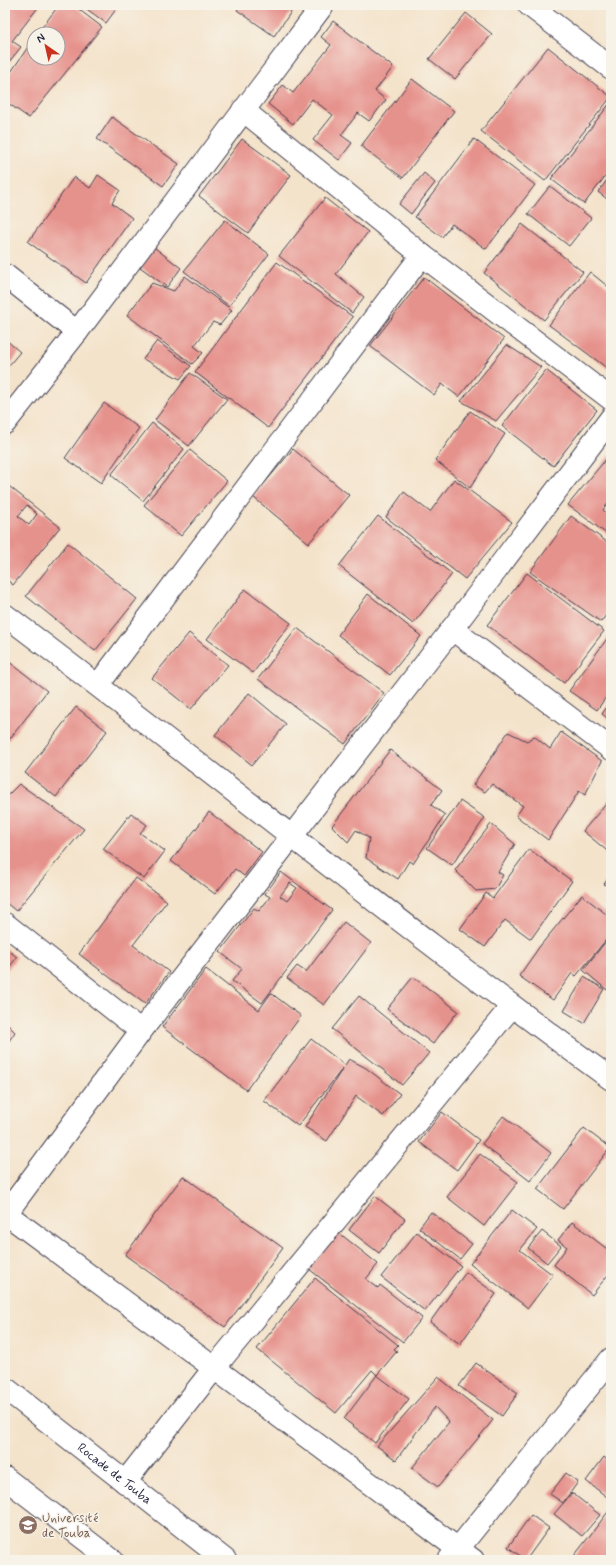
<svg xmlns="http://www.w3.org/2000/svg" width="616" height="1565" viewBox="0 0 616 1565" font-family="Mynerve,sans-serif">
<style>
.building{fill:#e6928c;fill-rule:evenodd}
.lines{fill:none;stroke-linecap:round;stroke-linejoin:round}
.minor-casing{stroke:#423f51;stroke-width:24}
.tertiary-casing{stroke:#423f51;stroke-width:24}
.primary-casing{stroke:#423f51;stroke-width:24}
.minor{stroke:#fff;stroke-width:22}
.tertiary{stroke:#fff;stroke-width:22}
.primary{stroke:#fff;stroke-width:22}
.labels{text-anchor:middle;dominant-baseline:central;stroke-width:3;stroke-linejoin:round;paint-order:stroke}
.street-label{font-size:13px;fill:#22223b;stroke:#f7f3e8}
.education-label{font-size:13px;fill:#785e54;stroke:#f7f3e8;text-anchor:start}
</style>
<rect width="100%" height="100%" fill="#f7f3e8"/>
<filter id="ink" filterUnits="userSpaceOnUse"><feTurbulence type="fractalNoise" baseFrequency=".025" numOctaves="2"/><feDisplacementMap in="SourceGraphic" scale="8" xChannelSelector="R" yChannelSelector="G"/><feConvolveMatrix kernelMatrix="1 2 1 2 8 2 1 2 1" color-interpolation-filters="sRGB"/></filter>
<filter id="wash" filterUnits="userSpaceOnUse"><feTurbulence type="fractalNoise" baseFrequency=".012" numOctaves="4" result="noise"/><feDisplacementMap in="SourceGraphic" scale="16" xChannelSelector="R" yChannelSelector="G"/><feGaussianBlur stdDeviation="0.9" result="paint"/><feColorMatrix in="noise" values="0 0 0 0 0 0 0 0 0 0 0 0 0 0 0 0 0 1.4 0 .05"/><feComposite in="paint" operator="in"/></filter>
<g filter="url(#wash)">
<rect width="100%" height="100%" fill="#f4e3cb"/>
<g id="blocks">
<g class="building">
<path d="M5,5H40L12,41L21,47L5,67Z"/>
<path d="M59,5H73L102,27L29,118L5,101V81L34,38V58H58V34H37Z"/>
<path d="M85,5H114L117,8L106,23L84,7Z"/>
<path d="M240,5H296L274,36L237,10Z"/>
<path d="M466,13L492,34L455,79L429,59Z"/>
<path d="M333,21L393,67L375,91L386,100L369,121L358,113L341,135L352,143L339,160L313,140L333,115L312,99L293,124L268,104L283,85L293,93L331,45L321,37Z"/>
<path d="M548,47L611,97L545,181L481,131Z"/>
<path d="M412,79L454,111L403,178L361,146Z"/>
<path d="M611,102V121L607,126L611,128V169L584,204L551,179Z"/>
<path d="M112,117L179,164L163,186L97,139Z"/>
<path d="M242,139L291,175L248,233L199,196Z"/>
<path d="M474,139L535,185L486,249L452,224L442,237L415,217Z"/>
<path d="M424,173L435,183L411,214L399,204Z"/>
<path d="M98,175L120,190L112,203L132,218L86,283L28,242L74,177L90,188Z"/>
<path d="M611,175V202L598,192Z"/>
<path d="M550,186L591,218L569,246L528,214Z"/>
<path d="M325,198L368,232L336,274L364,297L352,313L279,256Z"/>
<path d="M225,220L269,254L229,306L184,271Z"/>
<path d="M522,224L583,272L544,320L484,273Z"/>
<path d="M151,245L181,268L167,287L136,264Z"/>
<path d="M277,262L353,317L268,428L195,372Z"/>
<path d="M590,272L611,289V371L549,325Z"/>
<path d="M185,276L232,310L220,325L213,322L194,346L203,353L192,364L127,315L152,283L174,291Z"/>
<path d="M424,277L504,339L459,397L442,384L434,395L370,346Z"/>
<path d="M5,339L20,352L5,370Z"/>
<path d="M157,341L191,366L180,379L143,359Z"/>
<path d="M507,345L541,367L496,421L461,401Z"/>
<path d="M546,370L597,410L553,466L502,426Z"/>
<path d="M190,373L227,399L189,446L155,420Z"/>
<path d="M104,403L139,428L101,483L65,458Z"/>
<path d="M470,411L505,434L470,488L435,460Z"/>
<path d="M152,423L184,449L143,501L111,475Z"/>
<path d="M293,449L349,495L309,543L253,497Z"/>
<path d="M190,450L227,481L181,536L144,505Z"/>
<path d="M611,453V499L603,510L611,517V537L568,505Z"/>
<path d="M454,479L512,522L465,579L386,517L404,492L430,512Z"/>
<path d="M5,483L60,527L13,585L5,578ZM27,505L37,514L29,525L18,516Z"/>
<path d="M378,516L452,574L413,624L339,566Z"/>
<path d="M571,516L611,545V608L601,622L530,572Z"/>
<path d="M68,543L137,599L95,651L26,596Z"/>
<path d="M527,573L604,631L564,683L487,625Z"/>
<path d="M245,589L291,623L253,673L207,639Z"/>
<path d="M368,594L421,636L390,675L338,635Z"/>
<path d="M297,628L384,693L345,744L258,679Z"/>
<path d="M189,633L228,665L191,709L152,678Z"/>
<path d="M609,636L611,638V690L597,710L569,691Z"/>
<path d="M8,661L47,691L5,745V665Z"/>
<path d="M249,693L286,724L252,765L215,735Z"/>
<path d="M611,701V721L602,714Z"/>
<path d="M76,707L107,731L56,797L25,773Z"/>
<path d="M508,732L527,741L534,736L550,749L561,732L602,761L585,795L579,791L548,840L516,816L523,806L492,784L485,792L473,785Z"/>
<path d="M390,750L442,790L431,805L445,815L413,864L409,861L398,879L366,858L369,838L356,830L348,842L332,826Z"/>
<path d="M19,784L84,829L16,911L5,902V798Z"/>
<path d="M611,798V854L583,831Z"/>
<path d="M460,801L485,818L452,865L427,848Z"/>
<path d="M209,812L262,852L244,876L235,869L215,894L171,861Z"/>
<path d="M131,813L147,825L140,833L165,851L144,879L103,849Z"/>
<path d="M491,824L515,844L498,872L503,875L495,889L476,891L455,870Z"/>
<path d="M529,849L572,881L531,939L505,920L485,947L460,929L486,893L493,898Z"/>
<path d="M281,872L332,910L262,1003L232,981L242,969L220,952L254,908L259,911L270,897L265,894ZM290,883L297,888L287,901L280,896Z"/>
<path d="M611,875V889L604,884Z"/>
<path d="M136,878L167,901L133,945L169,972L145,1004L79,954Z"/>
<path d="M582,895L611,918V934L576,976L572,973L553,1000L519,976L540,946Z"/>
<path d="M344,922L371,943L324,1005L287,978L297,966L306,972Z"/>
<path d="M611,935V985L607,990L583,970Z"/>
<path d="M5,948L17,957L5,973Z"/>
<path d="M206,969L259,1010L271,993L301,1016L246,1090L162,1027Z"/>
<path d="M413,977L458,1011L433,1044L387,1009Z"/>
<path d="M584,977L604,989L584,1023L564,1011Z"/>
<path d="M359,996L429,1053L402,1085L332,1029Z"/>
<path d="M5,1022L15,1032L5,1047Z"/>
<path d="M311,1039L345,1065L349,1059L366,1068L400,1094L383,1116L356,1096L327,1141L305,1127L343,1068L298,1126L264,1101Z"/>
<path d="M442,1112L479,1140L457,1170L419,1142Z"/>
<path d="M503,1116L551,1153L530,1181L482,1144Z"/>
<path d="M584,1128L610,1148L563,1209L537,1189Z"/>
<path d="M480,1154L518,1182L484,1226L447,1197Z"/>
<path d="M183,1176L283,1248L225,1327L125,1255Z"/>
<path d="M375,1196L405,1219L379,1253L349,1230Z"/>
<path d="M512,1210L537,1229L520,1250L553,1275L528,1308L470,1264Z"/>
<path d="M431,1212L472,1244L460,1259L419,1228Z"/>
<path d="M572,1222L611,1252V1271L592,1295L554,1265L567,1247L558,1240Z"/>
<path d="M542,1231L561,1246L547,1263L528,1248Z"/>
<path d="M338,1232L378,1264L366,1279L378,1288L380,1285L422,1318L403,1342L309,1269Z"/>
<path d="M417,1232L461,1266L425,1311L381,1277Z"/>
<path d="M466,1272L496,1294L460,1344L430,1322Z"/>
<path d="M315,1278L398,1345L394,1349L397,1351L377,1375L372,1370L336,1413L257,1349Z"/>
<path d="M476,1363L518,1393L502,1416L459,1386Z"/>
<path d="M377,1375L409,1399L375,1443L344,1419Z"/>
<path d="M438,1377L493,1420L438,1487L412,1468L449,1422L435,1407L396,1460L377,1446Z"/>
<path d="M604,1457L611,1463V1500L586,1481Z"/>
<path d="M566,1473L578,1482L563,1503L550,1494Z"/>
<path d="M572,1493L600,1515L582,1536L554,1514Z"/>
<path d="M611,1508V1560H571Z"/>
<path d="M531,1515L549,1528L526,1560L508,1547Z"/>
</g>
</g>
</g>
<g filter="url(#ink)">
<use href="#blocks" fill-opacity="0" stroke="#423f51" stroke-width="1"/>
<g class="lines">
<g class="minor-casing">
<g id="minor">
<path d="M529,5L611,68"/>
<path d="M243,110L422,255L611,399"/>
<path d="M5,275L77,332"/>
<path d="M5,423L77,332L323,5"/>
<path d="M5,615C208,768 405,929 611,1079"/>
<path d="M452,629L611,749"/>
<path d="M98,685L422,255"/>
<path d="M5,924L141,1031"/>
<path d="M5,1213L473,1560"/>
<path d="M5,1215L141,1031L452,629L611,418"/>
<path d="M5,1478L112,1560"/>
<path d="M125,1482L215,1367L512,1006"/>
</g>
</g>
<g class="tertiary-casing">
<path id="tertiary" d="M449,1560L611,1359"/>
</g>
<g class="primary-casing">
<g id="primary">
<path id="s1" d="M5,1388L225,1560"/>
</g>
</g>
<use href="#minor" class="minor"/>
<use href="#tertiary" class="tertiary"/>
<use href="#primary" class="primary"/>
</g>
</g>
<defs>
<g id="school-disc" transform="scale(1)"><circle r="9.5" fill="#8d6e63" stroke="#f7f3e8"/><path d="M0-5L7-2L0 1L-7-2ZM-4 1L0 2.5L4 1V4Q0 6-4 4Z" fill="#fff"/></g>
</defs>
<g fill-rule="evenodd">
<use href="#school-disc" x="28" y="1525"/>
</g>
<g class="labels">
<g class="street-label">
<text stroke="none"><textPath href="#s1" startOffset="139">Rocade de Touba</textPath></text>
</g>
<g class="education-label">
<text x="42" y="1518">Université<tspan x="42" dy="15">de Touba</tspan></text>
</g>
</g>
<rect width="616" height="1565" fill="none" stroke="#f7f3e8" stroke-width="20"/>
<g transform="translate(46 46) rotate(326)"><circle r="19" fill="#f7f3e8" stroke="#a29fa3"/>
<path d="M0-3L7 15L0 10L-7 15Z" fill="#c8321e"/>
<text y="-6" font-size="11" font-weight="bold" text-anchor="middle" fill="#22223b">N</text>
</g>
</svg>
